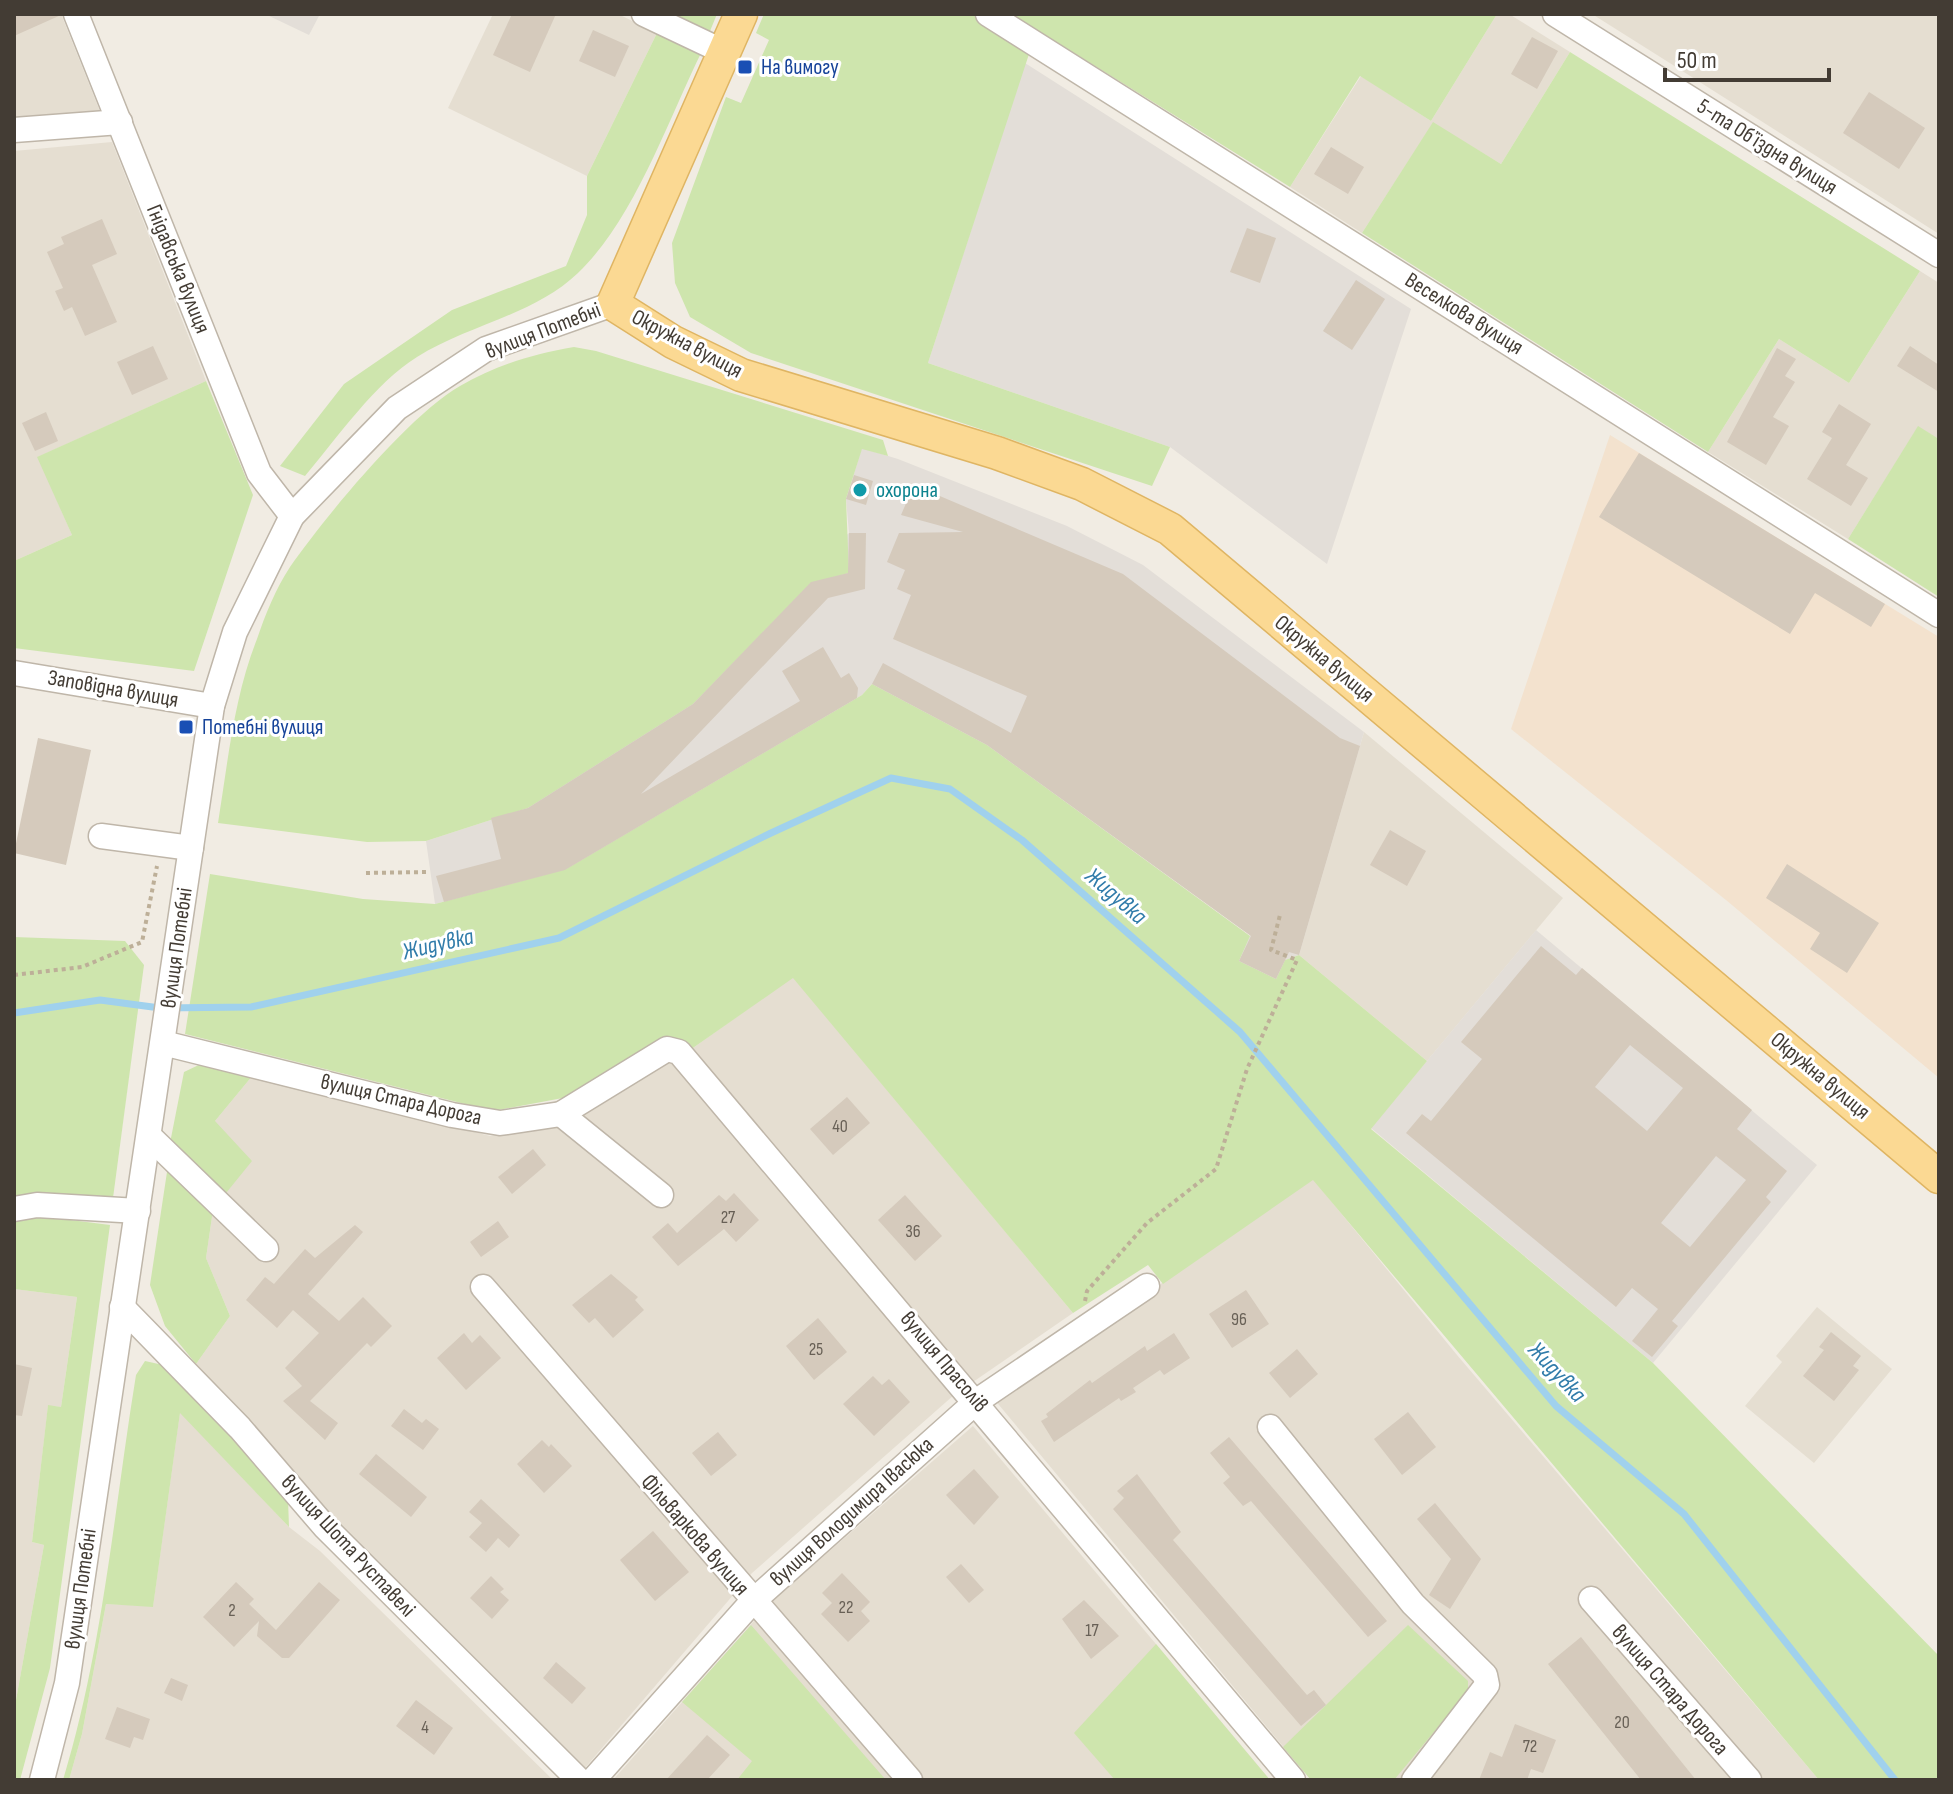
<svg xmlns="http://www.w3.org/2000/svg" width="1953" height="1794" viewBox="0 0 1953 1794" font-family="'Sofia Sans Condensed',sans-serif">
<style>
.residential{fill:#e5ded1}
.commercial{fill:#f3e2ce}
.industrial{fill:#e3ded8}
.green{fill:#cee5ad}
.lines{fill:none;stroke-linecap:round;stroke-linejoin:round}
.stream{stroke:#a0d1ed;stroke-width:7}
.building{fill:#d5cabc;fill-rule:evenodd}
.minor-casing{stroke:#bfb6a9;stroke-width:27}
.major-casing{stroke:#dfb563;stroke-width:35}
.path{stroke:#bdaf98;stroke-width:4;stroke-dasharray:4 4;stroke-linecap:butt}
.minor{stroke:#fff;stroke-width:24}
.major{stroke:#fbd993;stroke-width:32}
.transit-dot{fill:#1a4fb4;stroke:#fff;stroke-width:3}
.culture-dot{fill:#0f9aa8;stroke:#fff;stroke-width:3}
.labels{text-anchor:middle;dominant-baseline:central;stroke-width:6;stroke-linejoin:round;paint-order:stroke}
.number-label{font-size:18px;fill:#686056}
.transit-label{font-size:22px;fill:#164399;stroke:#fff;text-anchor:start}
.street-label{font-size:22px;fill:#433c34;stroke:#fff}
.culture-label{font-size:22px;fill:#0d838f;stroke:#fff;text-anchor:start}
.water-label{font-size:24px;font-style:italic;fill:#317caa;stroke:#fff}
</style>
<rect width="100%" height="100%" fill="#f1ece3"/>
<g class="residential">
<path d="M14,14H61L101,114L14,121Z"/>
<path d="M493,14H618L657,33L587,176L448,108Z"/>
<path d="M1497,14H1509L1570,52L1501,164L1433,123L1362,233L1290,187L1361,76L1431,121Z"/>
<path d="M1592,14H1939V234L1665,60Z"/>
<path d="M112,142L206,381L38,457L72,535L14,561V151Z"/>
<path d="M1920,271L1939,283V439L1918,427L1848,539L1708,452L1779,339L1849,383Z"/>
<path d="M1364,732L1563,898L1427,1061L1299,955Z"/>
<path d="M793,977L1073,1313L954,1395L752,1573L584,1769L334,1520L196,1364L230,1316L206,1258L213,1210L215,1121L253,1075L490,1136L561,1127L690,1050Z"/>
<path d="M1313,1179L1457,1355L1819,1780H1311L994,1399Z"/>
<path d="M14,1289L77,1297L61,1407L48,1406L32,1542L44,1545L14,1711Z"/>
<path d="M1817,1307L1892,1369L1814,1463L1745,1406L1782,1362L1776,1356Z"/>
<path d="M180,1412L289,1527L320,1551L553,1780H69L82,1734L106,1604L153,1606Z"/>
<path d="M973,1426L1270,1780H613L770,1603Z"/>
</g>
<path class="commercial" d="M1610,435L1939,637V1078L1726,900L1511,729Z"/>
<g class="industrial">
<path d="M265,14H320L309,35Z"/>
<path d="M1025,63L1411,309L1327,564L1170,447L928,363Z"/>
<path d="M862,448L898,459L1067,526L1143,565L1364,732L1299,955L1285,960L1276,979L1239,961L1250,935L987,745L872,684L862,695L566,869L435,904L426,841L528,808L849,533L846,499Z"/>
<path d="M1536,930L1817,1165L1653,1363L1371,1128Z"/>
</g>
<g class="green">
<path d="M659,14H717L708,36Z"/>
<path d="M764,14H971L1030,51L928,363L1170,447L1152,486L751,353L690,317L675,283L672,243L726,97L741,103L769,40L756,33Z"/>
<path d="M1011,14H1497L1431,121L1360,76L1290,187Z"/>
<path d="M657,33L702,51C667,122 635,218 578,273C534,315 468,325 417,357C375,383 338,437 305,476L280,466L344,384L452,310L566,266L587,215V176Z"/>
<path d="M1570,52L1920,271L1849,383L1779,339L1708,452L1362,233L1433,122L1501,164Z"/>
<path d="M574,347L596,351L883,440L888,456L862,449L846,499L849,573L811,583L693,704L528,808L426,841L367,842L218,823C228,761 234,697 257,639C265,615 276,588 290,567C325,517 408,416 460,386C496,365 533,354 574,347Z"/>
<path d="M206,381L253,495L194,671L14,648V561L72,535L37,457Z"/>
<path d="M1918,426L1939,439V597L1848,539Z"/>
<path d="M872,684L987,745L1250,936L1239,961L1276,979L1285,960L1299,955L1427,1061L1371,1129L1653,1363L1939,1656V1780H1819L1313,1180L1163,1284L1148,1265L1073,1313L793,978L690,1050L568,1097L493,1111L185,1034L210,874L363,899L435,904L566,869L862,695Z"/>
<path d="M14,937L125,941L144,965L113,1198L14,1199Z"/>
<path d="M205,1062L253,1075L215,1121L252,1161L222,1198L170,1143L184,1072Z"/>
<path d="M177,1171L213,1210L206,1258L230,1316L196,1364L165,1326L150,1285L167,1172Z"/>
<path d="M39,1216L110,1225L50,1668L20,1780H14V1711L44,1545L32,1542L48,1405L61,1407L77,1297L14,1289V1220Z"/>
<path d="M145,1361L172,1367L288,1499L289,1527L180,1413L153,1607L106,1604L82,1734L69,1780H63C103,1649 114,1510 136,1375Z"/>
<path d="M751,1625L886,1780H737L752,1761L682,1702Z"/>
<path d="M1408,1625L1468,1681V1691L1394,1780H1311L1283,1747Z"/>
<path d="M1156,1644L1270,1780H1115L1074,1733Z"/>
</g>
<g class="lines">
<path class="stream" d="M14,1013L100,1000L160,1008L251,1007L559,938L771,833L891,778L950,789L1022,840L1240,1032L1556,1406L1684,1514L1895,1780"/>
</g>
<g class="building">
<path d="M14,14H61V15L14,36Z"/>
<path d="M512,14H556L530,72L493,55Z"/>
<path d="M593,30L629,46L615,77L579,61Z"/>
<path d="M1532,37L1558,51L1537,89L1511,74Z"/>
<path d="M1869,92L1925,128L1899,169L1843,133Z"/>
<path d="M1331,147L1364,167L1348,194L1314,174Z"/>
<path d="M102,219L117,254L92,265L117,322L85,336L72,307L64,311L55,291L63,288L47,252L64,244L61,237Z"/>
<path d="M1247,228L1276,238L1260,283L1230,272Z"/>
<path d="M1356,280L1385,299L1352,350L1323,331Z"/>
<path d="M153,346L168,379L132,395L117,362Z"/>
<path d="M1910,346L1939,365V392L1897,366Z"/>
<path d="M1777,348L1796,359L1785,376L1795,382L1773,417L1789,426L1766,465L1727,442Z"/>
<path d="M1839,404L1871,424L1846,465L1868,478L1851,506L1807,479L1832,438L1822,432Z"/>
<path d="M46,412L58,441L35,451L22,423Z"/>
<path d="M1639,453L1885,604L1871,627L1815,593L1790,634L1599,517Z"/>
<path d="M854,475L873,481L866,505L846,499Z"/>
<path d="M914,485L1123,574L1340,738L1360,746L1299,955L1289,952L1276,979L1239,961L1251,936L987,745L872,684L883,663L1011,733L1027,696L893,639L911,595L897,589L905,570L887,562L899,533L963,532L901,515Z"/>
<path d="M849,533H866L865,589L828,598L641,794L800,701L782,671L823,647L841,678L849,673L858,688L857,698L565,870L444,902L436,876L501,859L491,818L528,808L693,704L811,582L848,573Z"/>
<path d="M38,738L91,750L66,865L14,853Z"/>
<path d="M1390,830L1426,851L1407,886L1370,865Z"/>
<path d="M1787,864L1879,923L1847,973L1810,949L1820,933L1766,898Z"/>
<path d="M1541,946L1576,975L1582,968L1752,1110L1737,1129L1787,1171L1766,1197L1771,1202L1672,1321L1678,1326L1652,1357L1632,1341L1658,1309L1632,1288L1616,1307L1406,1133L1422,1114L1431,1121L1482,1059L1461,1042ZM1630,1045L1683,1088L1647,1131L1595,1087ZM1716,1156L1746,1180L1690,1247L1661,1223Z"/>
<path d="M847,1097L870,1123L833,1155L810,1129Z"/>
<path d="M533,1149L546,1165L512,1194L498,1177Z"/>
<path d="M734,1193L759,1220L736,1242L724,1229L678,1266L652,1237L668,1223L677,1233L719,1195L726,1201Z"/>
<path d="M905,1195L942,1236L915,1261L878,1220Z"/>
<path d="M498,1221L509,1237L481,1257L470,1242Z"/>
<path d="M355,1225L363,1232L308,1294L339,1321L363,1297L392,1326L371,1347L367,1343L310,1401L338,1423L325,1440L283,1401L302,1386L285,1368L319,1333L293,1310L277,1328L246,1300L265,1277L274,1284L305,1249L315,1258Z"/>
<path d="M611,1274L638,1297L635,1300L644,1310L613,1338L595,1318L589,1323L572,1305Z"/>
<path d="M1246,1290L1269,1324L1232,1348L1209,1314Z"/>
<path d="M818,1318L847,1352L814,1380L786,1346Z"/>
<path d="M1831,1332L1861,1356L1853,1366L1859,1370L1834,1401L1803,1376L1824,1350L1819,1347Z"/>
<path d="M464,1333L472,1343L480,1335L501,1358L466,1390L437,1358Z"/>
<path d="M1174,1333L1190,1358L1164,1375L1160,1370L1133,1388L1136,1392L1121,1401L1119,1398L1054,1442L1041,1421L1048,1417L1046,1414L1090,1380L1092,1383L1145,1346L1147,1351Z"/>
<path d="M1297,1349L1318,1374L1290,1398L1269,1373Z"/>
<path d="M14,1364L32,1368L22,1416L14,1415Z"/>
<path d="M873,1376L882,1385L889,1379L910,1402L874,1436L843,1404Z"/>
<path d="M404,1409L422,1423L426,1419L439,1429L423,1450L391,1426Z"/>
<path d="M1408,1412L1436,1447L1402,1475L1374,1439Z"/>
<path d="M718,1432L737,1455L711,1476L692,1453Z"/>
<path d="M1229,1437L1387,1621L1368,1637L1251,1501L1243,1506L1223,1483L1230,1477L1210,1453Z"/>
<path d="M542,1440L549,1447L551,1444L572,1466L544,1493L517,1464Z"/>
<path d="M376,1454L427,1497L411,1517L359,1474Z"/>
<path d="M974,1469L999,1497L974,1525L946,1495Z"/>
<path d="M1137,1474L1181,1532L1173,1540L1307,1695L1314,1690L1326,1705L1301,1726L1113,1509L1124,1498L1117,1491Z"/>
<path d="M481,1499L520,1535L509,1548L498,1538L486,1552L469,1537L482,1523L469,1512Z"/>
<path d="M1435,1503L1481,1559L1450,1609L1429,1595L1451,1559L1417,1519Z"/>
<path d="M653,1531L689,1572L655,1601L620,1560Z"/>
<path d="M961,1564L984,1590L969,1603L946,1577Z"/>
<path d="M842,1573L870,1602L861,1611L870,1621L848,1642L821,1614L832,1603L822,1593Z"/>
<path d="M491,1576L504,1589L500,1592L509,1600L492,1619L470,1598Z"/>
<path d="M236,1582L254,1599L249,1604L276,1630L319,1582L340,1600L289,1658H282L257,1636L259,1621L234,1647L203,1617Z"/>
<path d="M1084,1600L1119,1636L1091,1659L1062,1619Z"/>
<path d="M1581,1637L1696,1780H1641L1548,1664Z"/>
<path d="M556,1662L586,1688L572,1704L543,1678Z"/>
<path d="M171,1678L188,1685L182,1701L164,1693Z"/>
<path d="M416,1700L453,1728L434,1755L396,1726Z"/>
<path d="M117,1707L150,1719L143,1740L134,1737L130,1748L105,1739Z"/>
<path d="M1515,1724L1556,1740L1543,1773L1531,1769L1527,1780H1479L1490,1752L1502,1757Z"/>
<path d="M707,1735L730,1755L707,1780H666Z"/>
</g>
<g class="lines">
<g class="minor-casing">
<g id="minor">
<path d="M76,14L259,473L292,516"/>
<path d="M644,14L724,52"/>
<path d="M988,14L1939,615"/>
<path d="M1555,14L1939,255"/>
<path d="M14,130L120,122"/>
<path d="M14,673L212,706"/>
<path d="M101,836L191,848"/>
<path d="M163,1043L452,1115L500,1123L561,1114L667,1049L679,1052L1293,1780"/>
<path d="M561,1114L661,1195"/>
<path d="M149,1136L266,1249"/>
<path d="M14,1209L37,1205L138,1211"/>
<path d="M483,1287L910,1780"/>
<path d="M122,1307L240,1428L325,1527L579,1780"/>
<path d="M1270,1427L1413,1604L1485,1675L1487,1685L1414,1780"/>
<path d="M1591,1599L1749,1780"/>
<path d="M42,1780L67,1683L212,706L235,632L292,516L397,408L486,349L613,304"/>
<path d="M593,1780L752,1602L977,1401L1147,1286"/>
</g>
</g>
<g class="major-casing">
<path id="major" d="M741,14L613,304L673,342L741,375L997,453L1082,484L1170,529L1939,1177"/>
</g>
<g class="path">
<path d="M366,873L428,872"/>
<path d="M14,975L82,967L142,942L157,866"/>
<path d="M1085,1301L1087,1291L1147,1223L1216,1169L1247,1069L1297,960L1271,950L1280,915"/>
</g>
<use href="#minor" class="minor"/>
<use href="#major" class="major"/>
</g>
<g class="transit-dot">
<rect x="737" y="59" width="16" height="16" rx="4"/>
<rect x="178" y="719" width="16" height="16" rx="4"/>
</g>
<circle class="culture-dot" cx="860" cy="490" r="8"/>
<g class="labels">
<g class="number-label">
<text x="840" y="1126">40</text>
<text x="728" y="1217">27</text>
<text x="913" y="1231">36</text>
<text x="1239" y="1319">96</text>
<text x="816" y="1349">25</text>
<text x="846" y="1607">22</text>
<text x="232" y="1610">2</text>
<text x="1092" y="1630">17</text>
<text x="1622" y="1722">20</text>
<text x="425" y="1727">4</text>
<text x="1530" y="1746">72</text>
</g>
<g class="transit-label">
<text x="761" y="67">На вимогу</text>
<text x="202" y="727">Потебні вулиця</text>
</g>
<g class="street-label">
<text transform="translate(1767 147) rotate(32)">5-та Обʼїздна вулиця</text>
<text transform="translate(178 269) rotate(68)">Гнідавська вулиця</text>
<text transform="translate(1464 314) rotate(32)">Веселкова вулиця</text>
<text transform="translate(543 331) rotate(-21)">вулиця Потебні</text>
<text transform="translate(687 344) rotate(28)">Окружна вулиця</text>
<text transform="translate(1324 659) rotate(40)">Окружна вулиця</text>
<text transform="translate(113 689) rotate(10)">Заповідна вулиця</text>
<text transform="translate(177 948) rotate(-82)">вулиця Потебні</text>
<text transform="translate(1820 1076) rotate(40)">Окружна вулиця</text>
<text transform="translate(401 1100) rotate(13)">вулиця Стара Дорога</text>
<text transform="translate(944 1362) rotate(50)">вулиця Прасолів</text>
<text transform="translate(852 1512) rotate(-42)">вулиця Володимира Івасюка</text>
<text transform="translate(695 1535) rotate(49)">Фільваркова вулиця</text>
<text transform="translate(348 1546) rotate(47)">вулиця Шота Руставелі</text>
<text transform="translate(81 1589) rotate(-82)">вулиця Потебні</text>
<text transform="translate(1670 1690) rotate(49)">вулиця Стара Дорога</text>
</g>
<g class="culture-label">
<text x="876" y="490">охорона</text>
</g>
<g class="water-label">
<text transform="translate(1116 896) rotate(41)">Жидувка</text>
<text transform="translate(438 944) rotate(-13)">Жидувка</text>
<text transform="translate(1557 1372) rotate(47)">Жидувка</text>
</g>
</g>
<rect width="1953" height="1794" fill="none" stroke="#433c34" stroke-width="32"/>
<path d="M1665 68v12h164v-12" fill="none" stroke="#433c34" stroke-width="4"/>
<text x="1677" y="68" font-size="24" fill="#433c34" stroke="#ffffff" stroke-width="6" paint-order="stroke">50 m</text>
</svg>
